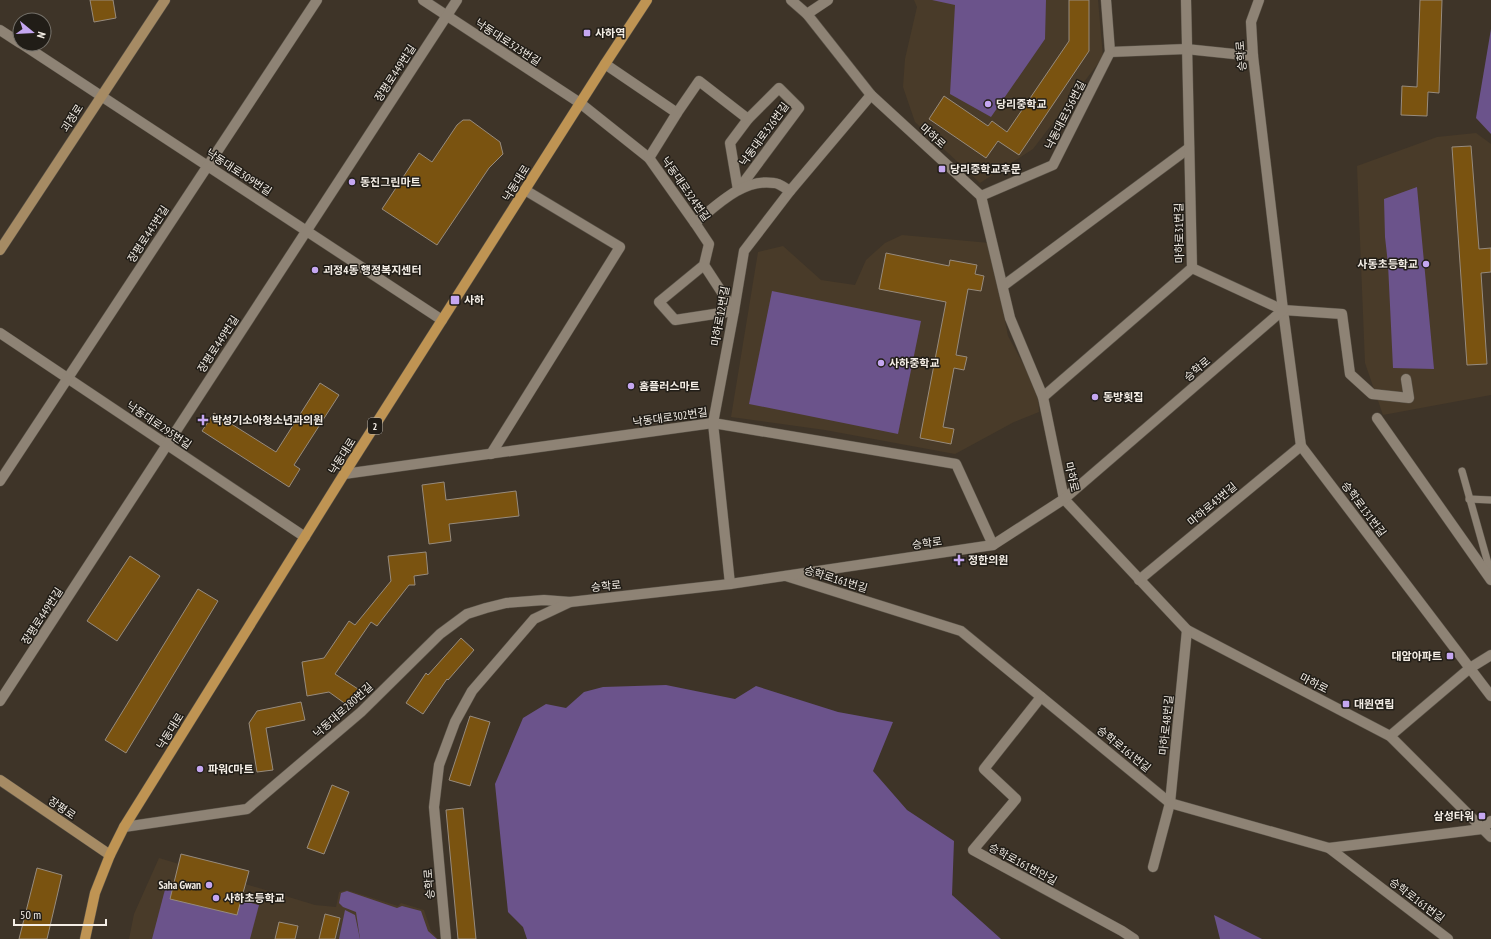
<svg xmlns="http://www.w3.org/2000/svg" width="1491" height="939" viewBox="0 0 1491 939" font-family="'PT Sans Narrow','Noto Sans KR',sans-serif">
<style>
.built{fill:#493b29}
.green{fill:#6b538b}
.building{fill:#7a5310;stroke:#978b7d}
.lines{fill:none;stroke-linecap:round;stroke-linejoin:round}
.service-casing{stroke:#5a5348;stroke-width:8}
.minor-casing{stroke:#5a5348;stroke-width:11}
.tertiary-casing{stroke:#5a5348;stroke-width:11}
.secondary-casing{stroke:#5a5348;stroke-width:11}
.primary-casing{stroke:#5a5348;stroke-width:11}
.service{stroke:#8e8375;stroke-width:7}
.minor{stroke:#8e8375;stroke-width:10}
.tertiary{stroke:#8e8375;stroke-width:10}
.secondary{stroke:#a68b64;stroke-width:10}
.primary{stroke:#bf9453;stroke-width:10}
.poi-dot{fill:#c5a7f1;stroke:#211d17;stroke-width:1.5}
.labels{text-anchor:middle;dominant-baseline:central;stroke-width:3;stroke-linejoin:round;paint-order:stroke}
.shield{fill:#211d17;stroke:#b5afa8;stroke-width:1}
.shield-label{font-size:10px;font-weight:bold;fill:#f4eee6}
.poi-label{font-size:11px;font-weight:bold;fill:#f4eee6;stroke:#211d17;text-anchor:start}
.street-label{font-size:11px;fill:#f4eee6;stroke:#211d17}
</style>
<rect width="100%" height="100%" fill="#3e3428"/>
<g class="built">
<path d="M914,0H1098L1103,57L1033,149L980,183L915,122L903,87L905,59L917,7Z"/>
<path d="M1476,133L1491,144V395L1383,415L1365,363L1357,166L1437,137Z"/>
<path d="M902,235L990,243L1008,336L1038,391L1039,412L1014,422L955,454L825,430L731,417L758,252L783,246L821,280L855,285L866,260L885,243Z"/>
<path d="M159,858L315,905L336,907L339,892L347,890L398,906L401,903L424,910L431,931L438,939H129L134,914Z"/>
</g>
<g class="green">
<path d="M932,0H1046L1045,39L991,117L950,94L955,5Z"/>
<path d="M1491,29V134L1476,118Z"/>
<path d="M1417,187L1434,369L1393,368L1388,264L1385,237L1384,199Z"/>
<path d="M772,291L921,321L898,434L749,404Z"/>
<path d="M666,685L735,699L756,686L838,712L893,722L873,771L907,810L954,841L952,895L1001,939H527L523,927L508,912L495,784L523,718L546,704L566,708L584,692L603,687Z"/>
<path d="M167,882L259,905L250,939H152Z"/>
<path d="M347,891L397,908L402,906L421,911L428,931L437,939H360L356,912L343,907L339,903L341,893Z"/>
<path d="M345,910L355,915L360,939H339Z"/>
<path d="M1214,915L1262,939H1220Z"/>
</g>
<g class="building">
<path d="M90,0H113L116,18L94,22Z"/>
<path d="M1069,0H1089V51L1019,155L998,141L986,158L929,119L944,96L988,126L992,121L1007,132L1069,41Z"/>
<path d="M1420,0H1442L1439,93L1428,92L1427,116L1401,115L1402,86L1417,87Z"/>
<path d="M463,120H470L500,142L503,154L489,168L437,245L382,209L419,153L432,162L457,125Z"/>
<path d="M1471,146L1479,249L1491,248V272L1481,273L1487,364L1467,365L1452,147Z"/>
<path d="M886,253L949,266L950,260L977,265L975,274L984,276L981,291L968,289L956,355L967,357L964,370L954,368L943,427L954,429L951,444L920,438L946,302L879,289Z"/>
<path d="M320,383L339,395L294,465L300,469L289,487L202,431L214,413L276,452Z"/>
<path d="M444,482L446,500L516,491L519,516L449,524L451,541L429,544L422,485Z"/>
<path d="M426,552L428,574L414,576L415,585H409L377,626L371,622L335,674L358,689L347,705L329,692L307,696L302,662L324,658L349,621L355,625L391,581L388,556Z"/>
<path d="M130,556L160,576L117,641L87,621Z"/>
<path d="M198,589L218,601L126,753L105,740Z"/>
<path d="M461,638L474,650L448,680L447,679L423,714L406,703L426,673L428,675Z"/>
<path d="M301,702L305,720L266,728L273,770L257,772L249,723L257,711Z"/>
<path d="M470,716L490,722L470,786L449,780Z"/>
<path d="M332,785L349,792L324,854L307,848Z"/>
<path d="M463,808L476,939H458L446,810Z"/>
<path d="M181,854L249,871L237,915L170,899Z"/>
<path d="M37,868L62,875L47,939H19Z"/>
<path d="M325,914L340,918L335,939H319Z"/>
<path d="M279,922L298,926L295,939H275Z"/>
</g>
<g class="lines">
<g class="service-casing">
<g id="service">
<path d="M1462,471L1491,574"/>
<path d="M1469,499L1491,500"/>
</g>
</g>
<g class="minor-casing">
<g id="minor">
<path d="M423,0L580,103L649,158L695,223L709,244L704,265L734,311L675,320L659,302L704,265"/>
<path d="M807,14L828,0"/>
<path d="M0,30L20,43"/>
<path d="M22,44L442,320"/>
<path d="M1110,52L1186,49L1253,56"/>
<path d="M605,64L677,113"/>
<path d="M779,88L799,108L738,190L730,143L748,119Z"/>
<path d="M649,158L677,113L699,81L748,119"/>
<path d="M981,196L1053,165L1110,52L1106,0"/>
<path d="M695,223C717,205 743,178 774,183C779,183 785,188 790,191"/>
<path d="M1192,268L1283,310L1342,314L1350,374L1372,394L1409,398L1406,379"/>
<path d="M1003,286L1189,148"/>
<path d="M1283,310L1301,446L1491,696"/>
<path d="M0,333L305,537"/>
<path d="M1043,397L1192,268L1186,0"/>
<path d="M1377,418L1491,580"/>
<path d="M491,454L620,247L525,190"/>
<path d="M344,474L713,423L956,464L993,545"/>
<path d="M0,481L317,0"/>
<path d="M1064,499L1187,630L1390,736L1491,837"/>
<path d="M786,576L961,631L1170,803L1329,848L1448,939"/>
<path d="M1139,580L1301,446"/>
<path d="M730,584L713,423L734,311L744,251L790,191L871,95"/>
<path d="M1041,697L984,769L1016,799L973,850L1122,931L1134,939"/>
<path d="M0,701L457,0"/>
<path d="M1390,736L1470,668L1491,655"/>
<path d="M124,827L247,809L361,712L440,634L467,614L486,608L506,603L544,600L570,602"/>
<path d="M1329,848L1482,829L1491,821"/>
<path d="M1153,867L1170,803L1187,630"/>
</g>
</g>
<g class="tertiary-casing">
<g id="tertiary">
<path d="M791,0L807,14L871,95L981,196L1010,318L1043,397L1064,499"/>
<path d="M446,939L434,807L439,765L455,722L472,691L534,619L570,602L730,584L993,545L1064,499L1283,310L1253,56L1251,22L1259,0"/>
</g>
</g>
<g class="secondary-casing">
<g id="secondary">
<path d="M0,250L165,0"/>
<path d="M0,780L110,855"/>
</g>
</g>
<g class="primary-casing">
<path id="primary" d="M85,939L95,893L110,855L124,827L344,474L605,64L647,0"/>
</g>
<use href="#service" class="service"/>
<use href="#minor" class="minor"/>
<use href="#tertiary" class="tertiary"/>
<use href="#secondary" class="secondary"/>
<use href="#primary" class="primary"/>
</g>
<g class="poi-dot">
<rect x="583" y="29" width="8" height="8" rx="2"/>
<circle cx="988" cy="104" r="4"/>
<rect x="938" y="165" width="8" height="8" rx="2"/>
<circle cx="352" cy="182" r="4"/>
<circle cx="1426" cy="264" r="4"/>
<circle cx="315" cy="270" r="4"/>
<rect x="450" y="295" width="10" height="10" rx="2"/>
<circle cx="881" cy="363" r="4"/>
<circle cx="631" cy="386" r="4"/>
<circle cx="1095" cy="397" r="4"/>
<path d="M201 414h4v4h4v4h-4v4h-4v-4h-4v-4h4z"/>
<path d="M957 554h4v4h4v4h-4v4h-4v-4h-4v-4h4z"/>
<rect x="1446" y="652" width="8" height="8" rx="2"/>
<rect x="1342" y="700" width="8" height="8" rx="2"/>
<circle cx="200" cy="769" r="4"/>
<rect x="1478" y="812" width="8" height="8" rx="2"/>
<circle cx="209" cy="885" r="4"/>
<circle cx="216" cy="898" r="4"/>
</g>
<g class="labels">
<rect class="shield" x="368" y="418" width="14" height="16" rx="3"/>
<g class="shield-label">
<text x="375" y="426">2</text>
</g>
<g class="poi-label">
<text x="595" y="33">사하역</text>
<text x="996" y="104">당리중학교</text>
<text x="950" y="169">당리중학교후문</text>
<text x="360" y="182">동진그린마트</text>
<text x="1418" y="264" text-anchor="end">사동초등학교</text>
<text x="323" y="270">괴정4동 행정복지센터</text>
<text x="464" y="300">사하</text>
<text x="889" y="363">사하중학교</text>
<text x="639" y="386">홈플러스마트</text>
<text x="1103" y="397">동방횟집</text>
<text x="212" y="420">박성기소아청소년과의원</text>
<text x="968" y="560">정한의원</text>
<text x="1442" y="656" text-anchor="end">대암아파트</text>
<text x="1354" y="704">대원연립</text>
<text x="208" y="769">파워C마트</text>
<text x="1474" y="816" text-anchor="end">삼성타워</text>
<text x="201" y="885" text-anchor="end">Saha Gwan</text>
<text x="224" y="898">사하초등학교</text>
</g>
<g class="street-label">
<text transform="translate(508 42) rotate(33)">낙동대로323번길</text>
<text transform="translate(1241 56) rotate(-95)">승학로</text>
<text transform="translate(395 73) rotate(-57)">장평로449번길</text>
<text transform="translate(1065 115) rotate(-63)">낙동대로356번길</text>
<text transform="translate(72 118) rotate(-57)">괴정로</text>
<text transform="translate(764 134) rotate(-54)">낙동대로326번길</text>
<text transform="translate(933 136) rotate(42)">마하로</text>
<text transform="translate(239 172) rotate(33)">낙동대로309번길</text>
<text transform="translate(516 183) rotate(-58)">낙동대로</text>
<text transform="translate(686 189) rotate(55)">낙동대로324번길</text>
<text transform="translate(1179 233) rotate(-91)">마하로31번길</text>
<text transform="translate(148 234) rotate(-57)">장평로443번길</text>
<text transform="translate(720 316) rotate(-80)">마하로12번길</text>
<text transform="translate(218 344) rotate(-57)">장평로449번길</text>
<text transform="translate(1197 369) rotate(-41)">승학로</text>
<text transform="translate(670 417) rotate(-8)">낙동대로302번길</text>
<text transform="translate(159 425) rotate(34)">낙동대로295번길</text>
<text transform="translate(342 456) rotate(-58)">낙동대로</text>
<text transform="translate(1072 477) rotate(77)">마하로</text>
<text transform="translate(1212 504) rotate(-40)">마하로43번길</text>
<text transform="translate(1364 509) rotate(53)">승학로131번길</text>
<text transform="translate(927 543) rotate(-8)">승학로</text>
<text transform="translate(836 579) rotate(17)">승학로161번길</text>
<text transform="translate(606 586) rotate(-6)">승학로</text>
<text transform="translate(42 616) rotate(-57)">장평로449번길</text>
<text transform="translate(1314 683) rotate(27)">마하로</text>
<text transform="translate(343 710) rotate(-42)">낙동대로280번길</text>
<text transform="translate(1166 725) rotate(-84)">마하로48번길</text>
<text transform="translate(170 731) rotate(-58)">낙동대로</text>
<text transform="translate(1124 749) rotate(39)">승학로161번길</text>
<text transform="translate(62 808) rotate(34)">장평로</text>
<text transform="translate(1023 864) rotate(28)">승학로161번안길</text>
<text transform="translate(429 884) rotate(-95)">승학로</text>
<text transform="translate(1417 900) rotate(37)">승학로161번길</text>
</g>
</g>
<g transform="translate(32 32) rotate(108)"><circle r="19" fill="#211d17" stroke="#75716a"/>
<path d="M0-3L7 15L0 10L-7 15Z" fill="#c5a7f1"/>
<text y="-6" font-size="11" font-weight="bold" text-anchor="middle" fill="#f4eee6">N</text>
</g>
<path d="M14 919v6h92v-6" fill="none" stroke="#f4eee6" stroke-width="2"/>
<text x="20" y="919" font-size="12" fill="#f4eee6" stroke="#211d17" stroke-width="3" paint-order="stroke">50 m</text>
</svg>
